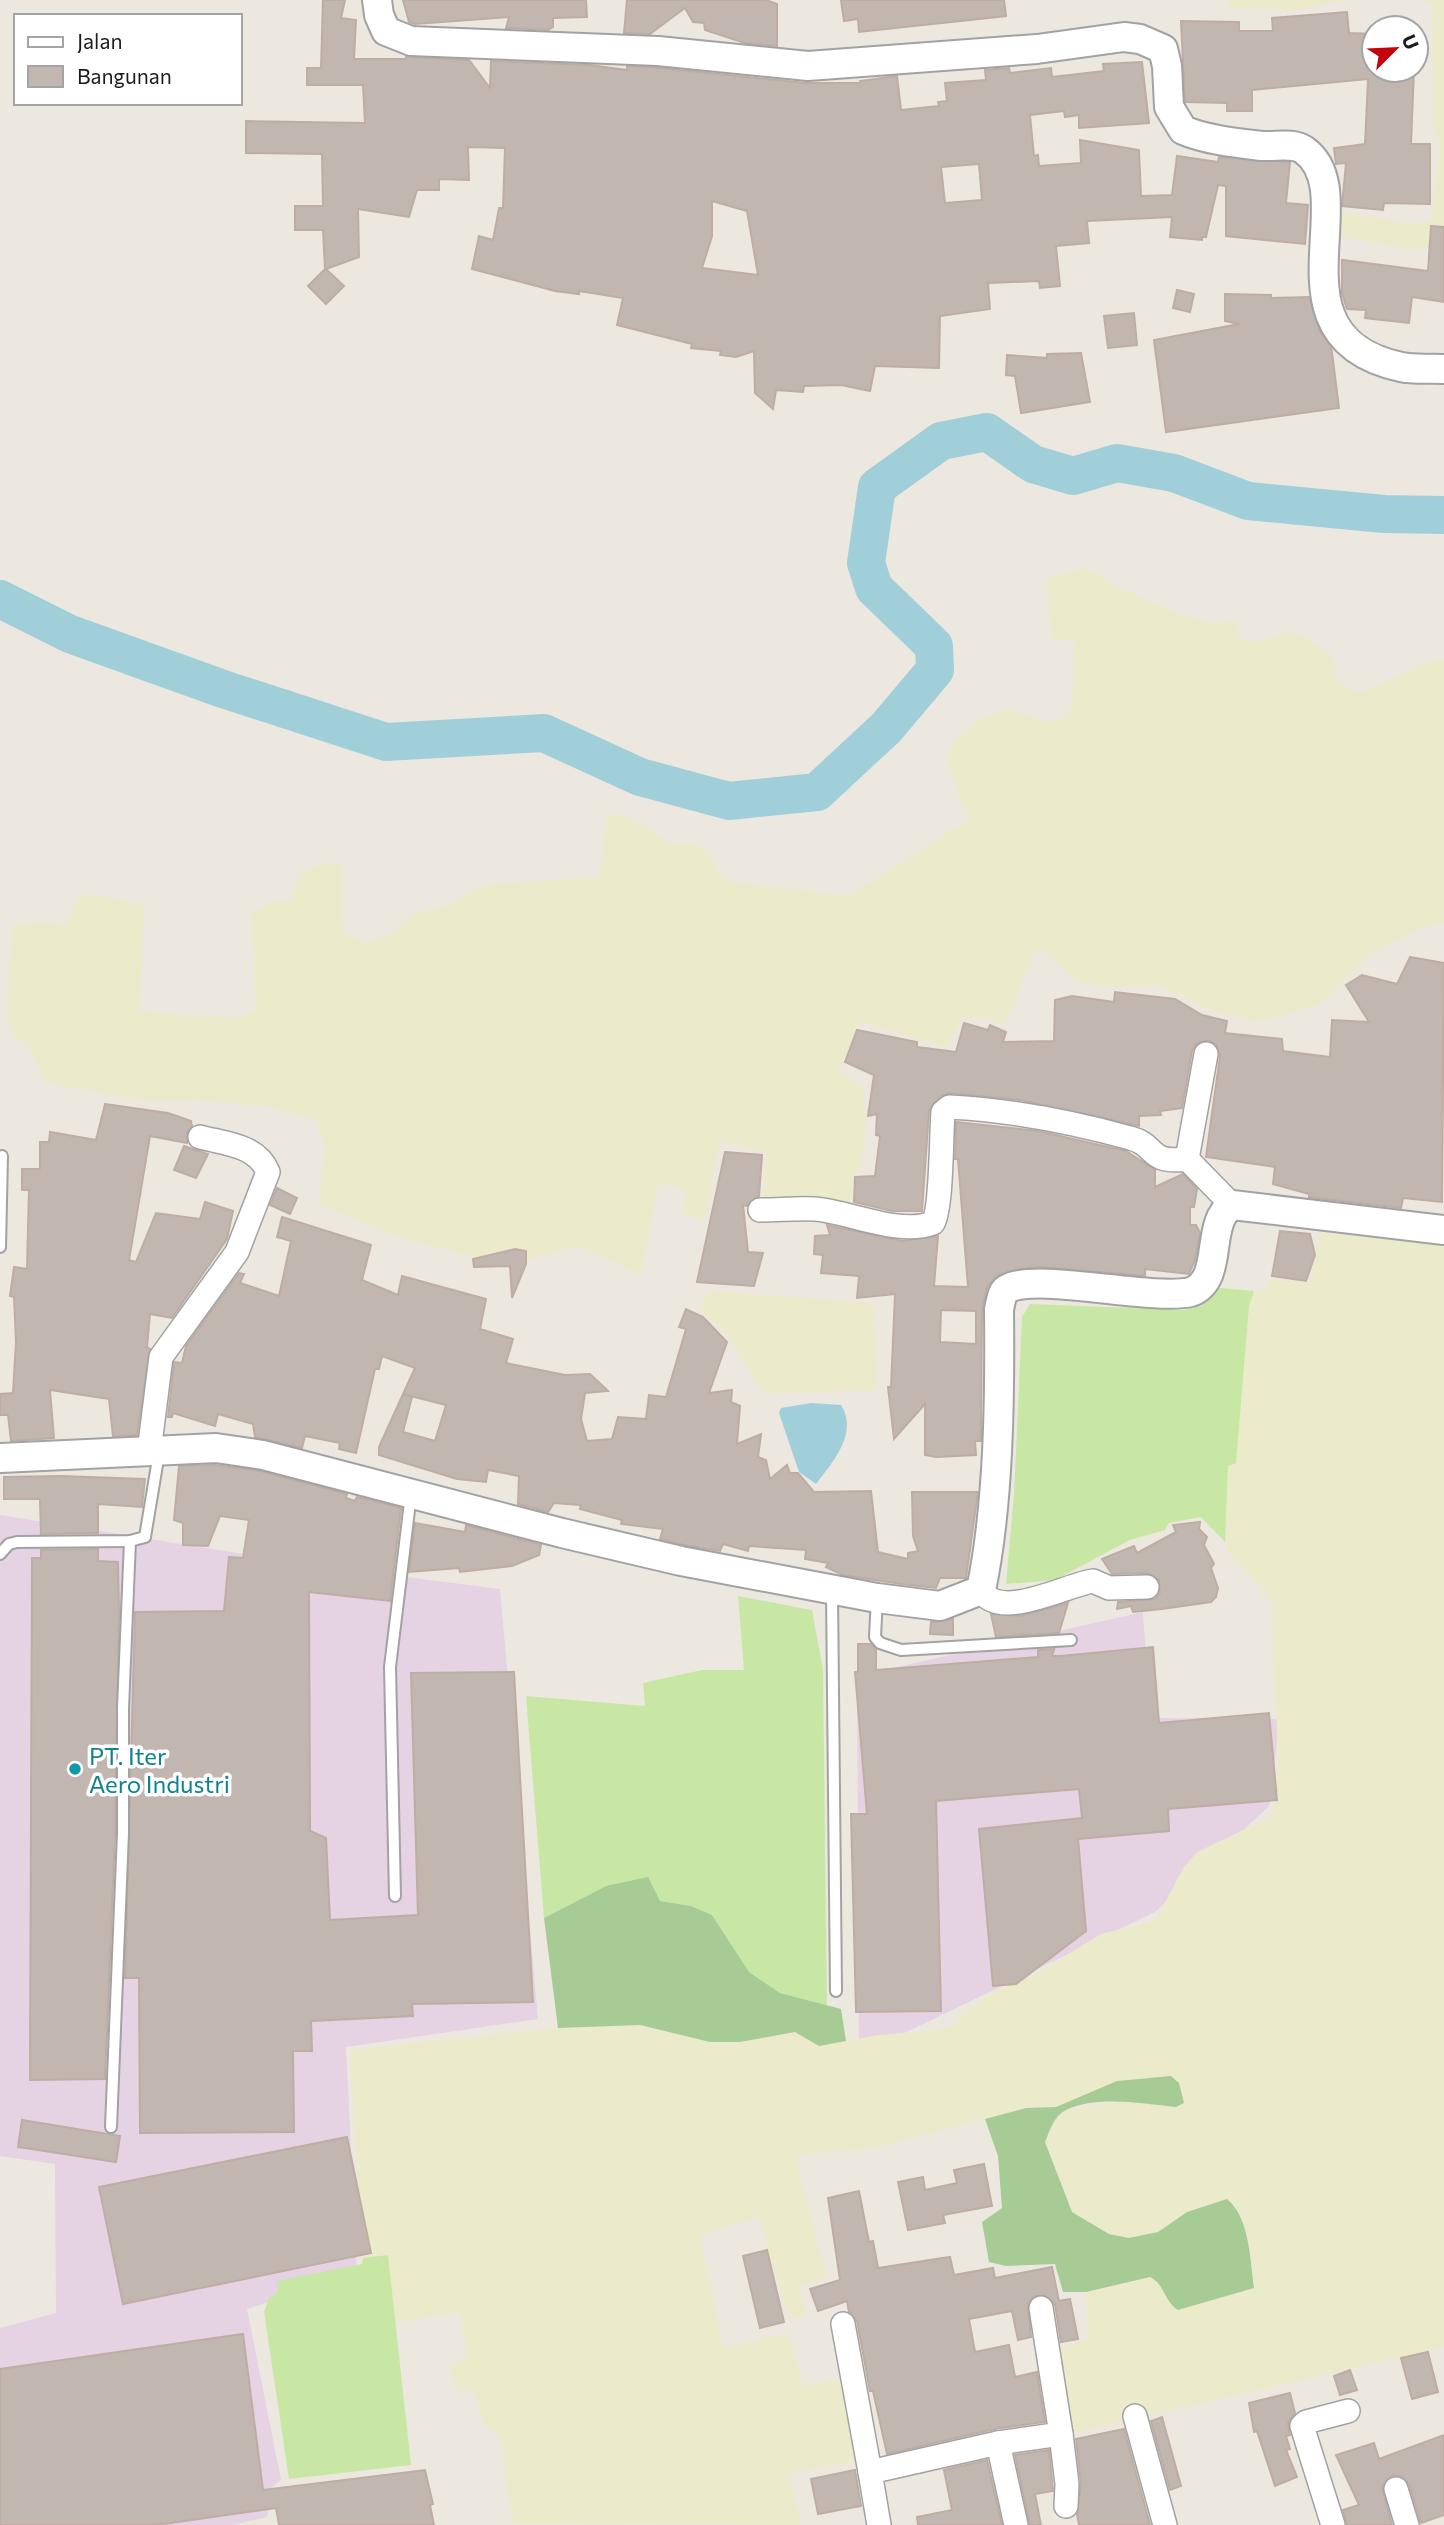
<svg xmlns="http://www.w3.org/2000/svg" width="1444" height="2525" viewBox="0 0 1444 2525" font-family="Commissioner,sans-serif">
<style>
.industrial{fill:#e5d2e3}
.farmland{fill:#ebebcb}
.grass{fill:#c8e7a5}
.forest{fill:#a7cb95}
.water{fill:#a0cfda}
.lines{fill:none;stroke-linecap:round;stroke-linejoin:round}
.river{stroke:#a0cfda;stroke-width:38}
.building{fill:#c1b7b0;stroke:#bdada3;stroke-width:2;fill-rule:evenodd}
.service-casing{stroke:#a2a2a2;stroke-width:14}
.minor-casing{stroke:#a2a2a2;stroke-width:26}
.tertiary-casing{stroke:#a2a2a2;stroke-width:32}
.service{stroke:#fff;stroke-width:10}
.minor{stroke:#fff;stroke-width:23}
.tertiary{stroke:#fff;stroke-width:28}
.culture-dot{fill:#0f9aa8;stroke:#fff;stroke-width:2.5}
.labels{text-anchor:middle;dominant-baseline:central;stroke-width:7;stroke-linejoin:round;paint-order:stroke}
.culture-label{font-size:24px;fill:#0d838f;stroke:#fff;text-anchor:start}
</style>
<rect width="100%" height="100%" fill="#ece8e0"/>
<g class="industrial">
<path d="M0,1515L319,1566L500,1589L538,2019L346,2047L357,2274L247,2309L281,2480L271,2488L267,2517L233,2525H0V2328L56,2313L55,2164L0,2156Z"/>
<path d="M1143,1612L1150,1718L1280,1719L1269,1806L1155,1912L859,2055L857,1676Z"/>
</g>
<g class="farmland">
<path d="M1227,0H1351L1295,10L1230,8Z"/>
<path d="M1423,0H1444V249L1413,250L1343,237L1340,212L1409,223L1431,221L1441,141L1434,129L1432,6Z"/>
<path d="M1085,568L1114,585L1183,616L1213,623L1237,620L1238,639L1256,642L1285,633H1296L1331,654L1336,680L1352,691L1363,692L1426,663L1444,660V923L1420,929L1371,954L1322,1003L1272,1019L1253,1021L1212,1011L1160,986H1100L1077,981L1044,951H1035L1005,1025L984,1018H962L946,1047L859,1021L839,1071L864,1087L863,1112L868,1118L861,1169L853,1173L849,1211L764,1202L766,1152L720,1142L705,1219L684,1214L685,1189L658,1184L641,1275L593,1252L573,1247L532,1259L494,1262L398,1237L319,1204L325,1147L317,1120L269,1107L200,1100L146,1101L51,1084L43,1078L30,1050L14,1035L6,1019L13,925L47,922L65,925L81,893L145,904L139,1011L239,1018L256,1010L251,913L272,901H291L296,881L302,872L327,863L341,864V919L344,935L367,942L390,935L413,914L448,906L473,890L494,884L600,877L607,814L630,817L673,845L694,844L711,857L720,875L727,881L849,896L968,820L947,763L952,743L960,735L981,719L1010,709L1047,722L1066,717L1072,709L1075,639L1053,640L1046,579Z"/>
<path d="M1319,1233L1444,1241V2347L1066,2435L1053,2349L1089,2340L1086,2292L1150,2277L1159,2281L1173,2307L1207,2203L1187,2212L1158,2232L1129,2238L1109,2234L1072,2213L1045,2142L1053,2121L1066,2110L1183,2092L1171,2077L1117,2081L1056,2107L1022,2109L882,2146L796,2156L827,2279L800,2287L807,2315L789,2319L759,2217L700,2235L723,2347L788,2333L803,2386L849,2377L866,2460L789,2473L801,2525L512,2524L500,2436L484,2424L474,2392L455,2389L450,2364L467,2358L460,2312L394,2323L388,2255L363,2258L349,2050L553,2028L640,2025L710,2042H740L795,2032L819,2046L879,2035L936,2030L953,2026L966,2011L994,1992L1033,1976L1101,1934L1155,1921L1184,1867L1197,1852L1273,1816L1278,1765L1272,1602L1230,1554L1225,1542L1228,1466L1249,1306L1254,1291L1267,1289L1271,1278L1311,1284Z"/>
<path d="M709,1291L874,1303L878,1390L764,1394L720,1325L699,1312Z"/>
</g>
<g class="grass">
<path d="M1211,1287L1254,1291L1249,1306L1236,1463L1228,1466L1225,1542L1201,1517L1169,1523L1165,1530L1130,1540L1055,1580L1006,1584L1014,1495L1022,1317L1030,1304L1184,1310L1201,1306Z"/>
<path d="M738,1596L812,1610L823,1669L827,2006L780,1993L749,1972L712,1915L691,1906L660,1901L606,1886L544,1918L526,1696L645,1706L643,1683L702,1670H744Z"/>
<path d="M388,2255L411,2465L289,2479L264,2312L269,2298L278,2292V2281L362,2264L363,2258Z"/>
</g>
<g class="forest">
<path d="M648,1877L660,1901L691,1906L712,1915L749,1972L780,1993L841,2009L846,2041L819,2046L795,2032L740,2042H710L640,2025L558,2028L544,1918L606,1886Z"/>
<path d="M1171,2076L1179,2083L1184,2103L1176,2107C1143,2104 1097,2095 1066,2110C1054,2116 1050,2130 1045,2142L1072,2212L1109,2234L1129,2238L1158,2232L1187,2212L1227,2199C1250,2218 1250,2260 1254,2288L1178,2310C1164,2302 1165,2284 1150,2277L1086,2292H1063L1055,2264L1006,2266L989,2262L982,2222L1002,2208L998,2156L985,2119L1026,2108L1056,2107L1117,2081Z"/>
</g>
<path class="water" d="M811,1403L841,1405C859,1433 832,1463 816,1484L799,1472L779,1413L781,1408Z"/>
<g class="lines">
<path class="river" d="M0,599L70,634L223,689L386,742L544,733L640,777L729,801L817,792L886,728L935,670L934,646L874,588L866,563L877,487L941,441L987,432L1033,464L1073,476L1117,463L1174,473L1248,501L1384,514L1444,515"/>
</g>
<g class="building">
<path d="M323,0H345L341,18L356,20L354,59H406V57L469,60L490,88L491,61L590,65L627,70V66L650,67L806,83H860V81L897,76L901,110L939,106L938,102L947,101L945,83L986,80L985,70L1009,68L1010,73L1051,68L1052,77L1104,71L1103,64L1142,62L1149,123L1079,128V115L1065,117L1064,111L1030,115L1034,156L1038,155L1039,166L1081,163L1080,140L1139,150L1141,196L1172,195L1177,156L1218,162L1219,157L1290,162L1286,203L1308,205L1305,244L1226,236V186L1218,185L1206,237H1202V240L1170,237L1172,217L1087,221L1089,243L1056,246L1060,286L1040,288L1039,281L988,283L990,309L940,316L939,368L875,366L870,391L841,385L804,386L803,392L776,390L773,409L755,393L754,351L736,357L720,355L721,351L691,348L692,344L617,325L623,298L579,291V294L555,291L472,269L479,236L493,240L499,208H503L505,148L468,147L469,180L439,179V190H417L409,217L358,209L359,257L326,269L344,286L326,304L308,286L325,269L323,230H295V206H323L322,154L246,153V121L365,123L363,85H307V68H321ZM979,164L982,200L945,203L941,167ZM712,201L747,211L758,275L702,268L712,236Z"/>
<path d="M403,0H586L587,17L553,18V27L548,30L506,28L509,17L415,24L409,22Z"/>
<path d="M627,0H766L777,4V46L745,43L705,30L704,23L693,22L685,8L650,34L624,33Z"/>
<path d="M841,0H1004L1006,16L859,32L858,19L844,21Z"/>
<path d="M1347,12L1349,33L1374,34V70H1414L1411,144H1430V204L1384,203L1383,210L1342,206L1346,163L1336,164L1334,148L1365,144L1368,79L1252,90V111H1227V103L1185,102L1181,21L1239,22V31H1273L1272,18Z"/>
<path d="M1431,226L1444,227V302L1412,297L1409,323L1365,318L1366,310L1347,309L1342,293V260L1428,271Z"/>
<path d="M1177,290L1194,294L1190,312L1173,308Z"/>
<path d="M1225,294L1271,295V298L1309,297L1320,332L1331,345L1339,408L1166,432L1154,340L1239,324L1225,321Z"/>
<path d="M1134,313L1137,345L1108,348L1104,316Z"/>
<path d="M1081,353L1090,402L1021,413L1015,376L1006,375L1007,355L1047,358V354Z"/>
<path d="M1410,957L1444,963L1442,1202L1403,1198L1401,1208L1309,1197V1194L1273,1184L1275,1167L1206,1157L1220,1056L1216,1044L1208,1040L1196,1044L1192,1051L1182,1108L1160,1111L1161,1115L1139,1116V1126L1020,1100L950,1093L941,1096L929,1111L922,1211H892L854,1202L855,1177L875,1176L880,1136L876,1135L877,1114L868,1116L874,1075L845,1062L857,1030L917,1042V1047L956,1052L964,1023L988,1030L990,1025L1006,1032L1003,1042L1054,1041L1055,1000L1072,996L1114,1002L1115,992L1175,999L1202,1015L1227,1021L1225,1033L1282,1039L1283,1051L1330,1057L1332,1020L1369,1022L1346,985L1362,975L1397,984Z"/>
<path d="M105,1104L168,1113L191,1121L192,1126L187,1133V1143L150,1136L129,1260L136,1262L156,1213L200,1219L205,1202L233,1211L227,1239L172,1318L150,1314L147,1347L150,1349L137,1435L113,1436L109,1399L50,1390L54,1438L11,1441L8,1415H0V1394L13,1393L16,1342L14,1297L10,1296L14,1267L27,1269L29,1190H22V1169H40V1142H49L50,1132L96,1140Z"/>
<path d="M956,1122L1038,1131L1126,1151L1155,1170V1187L1183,1174L1197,1189L1194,1207H1190V1225H1196L1200,1233L1195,1260L1189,1274L1145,1269V1276L1042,1267L1017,1269L996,1276L987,1288L982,1309L981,1441H975L976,1455L936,1457L925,1455V1404L894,1439L888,1387H891L895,1294L857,1298L859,1276L821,1273L823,1255L814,1254L815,1236L830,1235L827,1225L903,1241L938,1236L934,1286L968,1287L958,1159H955ZM941,1310L976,1311V1344L940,1342Z"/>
<path d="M184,1146L208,1154L196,1178L174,1170Z"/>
<path d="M725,1152L762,1155L759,1196L747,1206L743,1205L748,1252L763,1253L754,1286L697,1282Z"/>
<path d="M277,1188L297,1198L290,1214L270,1205Z"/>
<path d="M282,1217L371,1245L362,1280L398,1295L402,1276L486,1299L480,1329L513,1339L506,1363L565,1375L590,1374L608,1391L585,1393L581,1419L587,1441L612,1439L618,1417L646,1419L649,1395L666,1397L686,1329L679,1327L686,1309L703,1317L727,1342L709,1393L732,1390L731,1402L740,1406L737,1444L761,1434L758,1457L766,1460L770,1479L787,1465L790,1473H798L814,1492L871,1491L878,1552L908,1559V1553L918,1551L913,1536L912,1492H978L966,1578H940L936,1588L901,1584L843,1575L826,1567L828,1563L805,1559L806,1550L749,1546L748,1551L723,1544L720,1551L684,1545L660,1539L663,1529L621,1524L622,1520L580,1509L581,1505L554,1503L548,1512L518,1504L519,1476L488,1470L486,1482L457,1479L379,1455V1447L403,1394L412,1397L403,1432L435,1441L446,1405L403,1394L415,1368L382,1356L379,1369H375L356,1453L339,1449L340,1443L305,1436L302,1448L255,1437L253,1424L218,1414L215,1426L173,1413L172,1417H168L174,1362L182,1363L186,1346L239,1273L244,1274L240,1283L279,1296L291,1241L277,1237Z"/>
<path d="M1280,1231L1310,1234L1315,1255L1306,1281L1272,1276Z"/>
<path d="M515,1249L526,1251V1264L512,1298L510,1266L474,1267L473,1259Z"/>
<path d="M215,1465L260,1471L347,1494L346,1498L355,1501L357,1497L401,1508L390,1601L309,1592L310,1831L326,1838L330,1920L418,1915L411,1673L514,1672L533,2002L412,2004L413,2016L311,2021L312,2051H293L294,2132L140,2133L139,1978H125L135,1612L224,1611L229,1557L243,1558L249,1520L220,1516L208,1546L183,1545V1523L174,1520L179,1466Z"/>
<path d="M61,1476L145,1479L142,1507L98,1504V1533L41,1534L40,1499H4V1477Z"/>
<path d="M1200,1522L1199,1529L1207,1537L1204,1545L1214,1564L1211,1568L1218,1588L1216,1597L1211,1602L1162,1609L1133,1612L1131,1606L1117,1609L1118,1602L1155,1599L1160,1593L1159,1580L1147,1573L1112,1574L1102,1559L1134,1546L1137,1553L1176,1532L1173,1525Z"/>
<path d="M415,1523L465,1532L466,1525L541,1545L539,1555L512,1566L460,1572L459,1568L409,1572Z"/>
<path d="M98,1549V1561L118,1562L119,1612L115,1833L105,2079L30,2080L32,1558H41V1550Z"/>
<path d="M1068,1603L1059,1633L996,1637L991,1614L1020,1616Z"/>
<path d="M953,1619V1635L930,1634L931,1622Z"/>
<path d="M858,1644H871L876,1649V1670L1038,1657V1650L1054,1649L1052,1656H1061L1153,1647L1159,1723L1269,1713L1277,1800L1168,1809L1169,1831L1078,1839L1086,1931L1016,1984L993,1986L979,1829L1082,1818L1079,1789L936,1801L941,2011L856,2012L851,1814H867L855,1672H858Z"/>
<path d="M22,2120L120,2136L116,2162L18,2147Z"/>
<path d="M347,2137L371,2253L123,2304L99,2187Z"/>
<path d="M984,2164L992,2206L943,2215L945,2223L908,2230L898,2182L923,2177L925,2190L957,2183L954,2170Z"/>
<path d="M859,2191L869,2242L873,2241L878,2268L950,2257L954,2275L993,2268L995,2278L1052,2267L1059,2301L1070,2299L1078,2339L1061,2342L1055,2305L1045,2295L1033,2297L1028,2304L1031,2337L1018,2340L1012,2311L969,2319L975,2352L1009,2345L1015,2377L1037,2372L1045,2422L995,2429L887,2454L873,2391H870L857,2321L849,2312L847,2301L818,2311L810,2289L840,2280L828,2198Z"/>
<path d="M767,2250L784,2322L760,2328L743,2256Z"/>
<path d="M243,2334L263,2490L425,2470L433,2504L430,2505L434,2525H279L276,2508L157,2525H0V2369Z"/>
<path d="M1428,2352L1438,2392L1412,2399L1401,2358Z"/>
<path d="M1350,2370L1357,2390L1340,2395L1334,2376Z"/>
<path d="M1290,2393L1295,2413L1288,2423L1290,2435L1286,2436L1290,2449L1286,2450L1297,2477L1275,2486L1257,2431L1254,2432L1249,2403Z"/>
<path d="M1162,2417L1181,2486L1170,2490L1151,2421Z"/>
<path d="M1124,2429L1150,2525H1079L1077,2514L1081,2483L1076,2439Z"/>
<path d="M1444,2435V2515L1421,2523L1409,2484L1400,2476L1393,2475L1382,2487L1392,2525H1347L1343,2510L1359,2505L1336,2455L1374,2443L1379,2459Z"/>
<path d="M1049,2450L1053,2491L1035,2494L1041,2525H1030L1015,2455Z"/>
<path d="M987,2460L1002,2525H918L917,2517L952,2510L944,2470Z"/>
<path d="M855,2470L861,2506L818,2514L811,2479Z"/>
</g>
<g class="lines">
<g class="service-casing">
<g id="service">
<path d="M0,1247L2,1156"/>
<path d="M0,1554L9,1544L17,1542L130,1541L145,1537L159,1453"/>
<path d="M832,1591L836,1991"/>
<path d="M877,1598L875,1637L880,1643L901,1650L1071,1640"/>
<path d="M395,1896L390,1667L411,1494"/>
<path d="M111,2127L123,1833V1708L130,1541"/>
</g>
</g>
<g class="minor-casing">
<g id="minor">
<path d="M1187,1159L1206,1054"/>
<path d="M760,1210C778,1210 797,1208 815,1209C851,1212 898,1236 933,1223C942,1208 941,1135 943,1112L949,1107C1009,1110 1072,1122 1130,1138C1158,1145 1146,1164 1187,1159L1232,1205"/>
<path d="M149,1452L161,1357L237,1252L268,1172C257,1145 226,1144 200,1137"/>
<path d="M981,1590C999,1622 1066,1585 1093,1581L1109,1588L1147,1587"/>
<path d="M843,2324L870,2472"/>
<path d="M1135,2416L1165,2525"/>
<path d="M1061,2434L1067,2484L1066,2506"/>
<path d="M998,2443L1016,2525"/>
<path d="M1396,2489L1407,2525"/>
<path d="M879,2525L870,2472L998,2443L1061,2434L1041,2308"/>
<path d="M1333,2525L1302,2426L1306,2422L1348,2411"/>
</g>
</g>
<g class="tertiary-casing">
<g id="tertiary">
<path d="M377,0L379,15L386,31L411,41L658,51L808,66L1037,49L1124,37L1140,39L1163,49L1167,66L1169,107L1183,130C1206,140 1237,143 1262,146C1275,147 1293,142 1304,150C1366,194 1262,337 1401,367C1414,370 1430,368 1444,369"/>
<path d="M0,1458L216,1448L263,1455L562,1533L681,1561L877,1598L940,1606L981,1590C999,1504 1000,1396 999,1309C1001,1302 1001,1293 1007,1289C1036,1272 1151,1301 1191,1292C1225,1279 1204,1223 1232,1205L1444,1230"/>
</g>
</g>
<use href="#service" class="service"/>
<use href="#minor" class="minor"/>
<use href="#tertiary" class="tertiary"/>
</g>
<circle class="culture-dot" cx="75" cy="1769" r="7"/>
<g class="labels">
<g class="culture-label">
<text x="89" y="1755">PT. Iter<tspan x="89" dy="28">Aero Industri</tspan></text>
</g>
</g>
<rect x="14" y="14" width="228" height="91" fill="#ffffff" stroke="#a4a4a4" stroke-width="2"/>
<rect x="28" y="37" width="35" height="10" fill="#ffffff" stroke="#a4a4a4" stroke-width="2"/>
<text x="77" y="49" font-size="21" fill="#1b1b1b">Jalan</text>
<rect x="28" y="66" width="35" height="21" fill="#c1b7b0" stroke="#a4a4a4" stroke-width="2"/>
<text x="77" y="84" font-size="21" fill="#1b1b1b">Bangunan</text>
<g transform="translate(1395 49) rotate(66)"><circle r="33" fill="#ffffff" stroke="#a4a4a4" stroke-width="2"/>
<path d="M0-5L12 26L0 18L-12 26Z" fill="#c2040c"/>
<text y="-10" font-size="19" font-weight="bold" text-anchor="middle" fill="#1b1b1b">U</text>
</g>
</svg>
